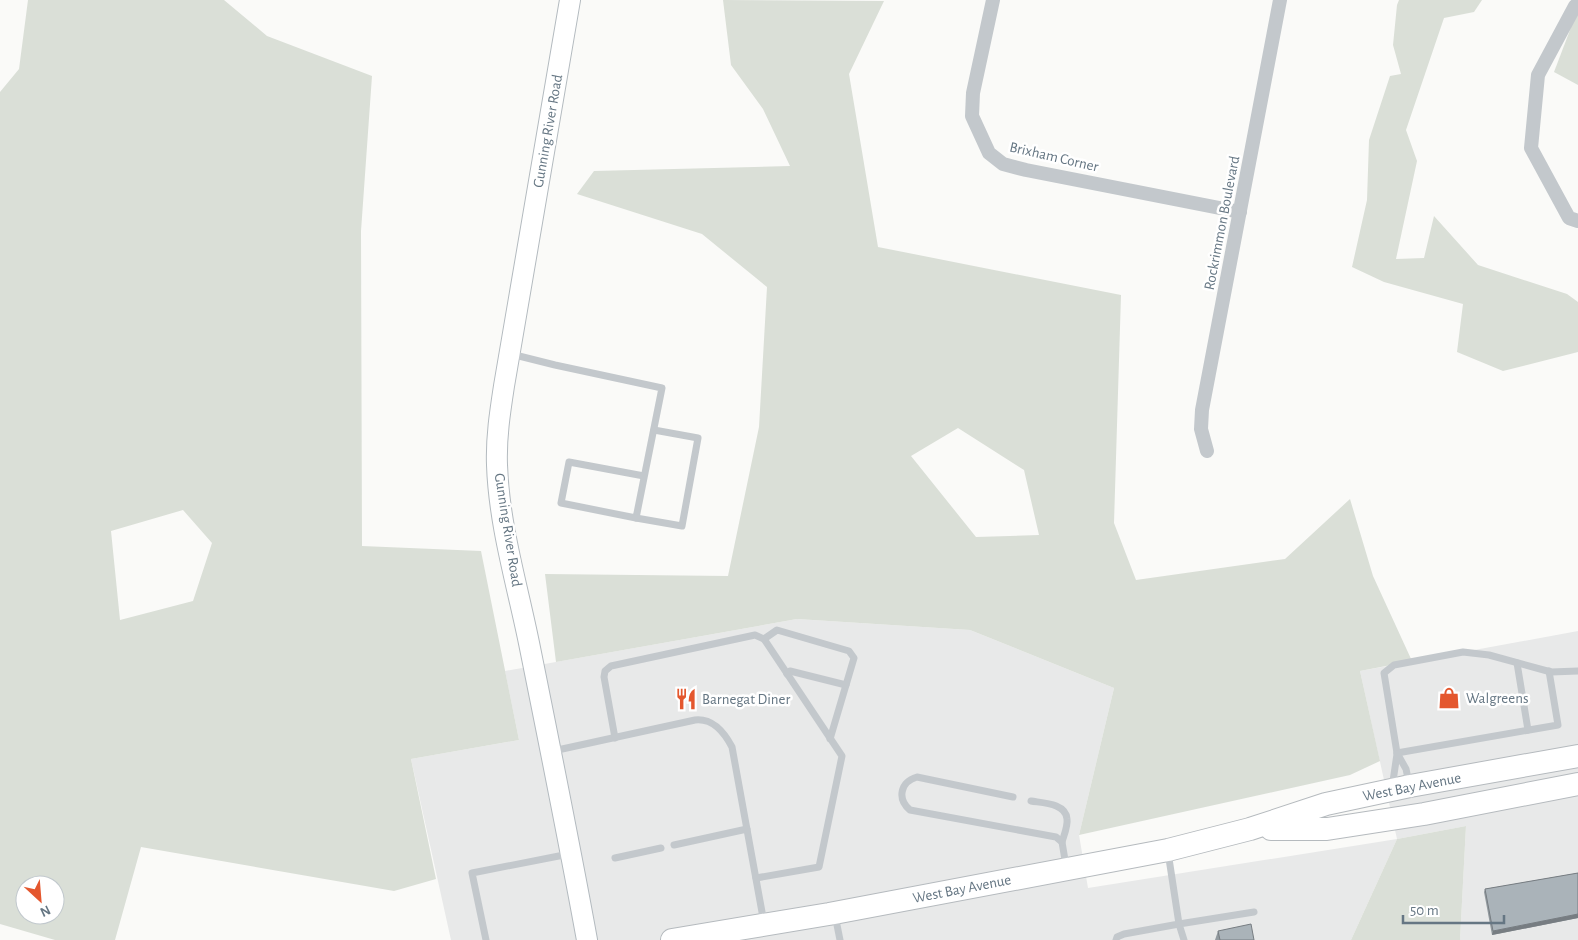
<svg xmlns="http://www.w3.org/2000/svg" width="1578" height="940" viewBox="0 0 1578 940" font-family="'Alegreya Sans',sans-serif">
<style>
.built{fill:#e8e9e9}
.green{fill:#dadfd7;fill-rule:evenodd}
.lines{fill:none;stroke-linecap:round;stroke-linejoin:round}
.secondary-casing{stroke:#b3babf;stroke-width:22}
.primary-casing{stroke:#b5babe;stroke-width:24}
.lane{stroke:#c3c8cc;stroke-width:7}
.street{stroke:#c3c8cc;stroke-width:14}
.secondary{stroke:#fff;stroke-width:20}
.primary{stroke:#fff;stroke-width:22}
.wall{fill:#929a9f}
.shaded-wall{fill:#777d82}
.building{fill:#aab3b9;stroke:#777d82}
.labels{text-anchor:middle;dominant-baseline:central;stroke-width:5;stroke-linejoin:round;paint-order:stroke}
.street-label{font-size:15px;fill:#657683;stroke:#fff}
.poi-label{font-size:15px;fill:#657683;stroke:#fff;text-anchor:start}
</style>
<rect width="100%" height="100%" fill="#fafaf8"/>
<path class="built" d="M797,619L970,630L1114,688L1079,835L1088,888L1397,839L1360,671L1578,631V940H1460L1466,826L1397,839L1351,940H451L411,759L519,740L505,671Z"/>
<g class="green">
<path d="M28,0H224L267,36L372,76L361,231L362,546L481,551L519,740L411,759L436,879L394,891L141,847L115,940H55L0,924V92L19,69ZM183,510L212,543L193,601L120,620L111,531ZM25,885H55V915H25Z"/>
<path d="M723,0L884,1L849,74L878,247L1121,295L1114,523L1136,580L1285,559L1350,499L1373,576L1412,661L1360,671L1380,761L1350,775L1079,835L1114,688L970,630L797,619L556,662L545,574L728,576L759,427L767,287L702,234L577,194L594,171L790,166L763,109L731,65ZM958,428L1024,470L1039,535L976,537L911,456Z"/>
<path d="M1399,0H1482L1474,12L1444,18L1406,130L1417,161L1396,259L1424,258L1434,216L1478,265L1567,294L1578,302V352L1503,371L1457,352L1463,304L1384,282L1352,267L1367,200L1369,140L1390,76L1401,74L1393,45L1397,5Z"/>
<path d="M1578,9V85L1554,72Z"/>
<path d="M1466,826L1460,940H1351L1397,839Z"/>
</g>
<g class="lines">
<g class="secondary-casing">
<path id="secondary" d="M570,0L504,386C500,412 496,438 497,465C499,525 517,584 529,643C549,742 569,841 587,940"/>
</g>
<g class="primary-casing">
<g id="primary">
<path d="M1271,829H1327L1424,814L1578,784"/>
<path d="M672,940L829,914L1168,850L1250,829L1326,804L1410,786L1578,756"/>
</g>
</g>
<g class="lane">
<path d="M511,354L555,365L662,388L636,518L561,503L569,462L644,476"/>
<path d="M636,518L682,526L698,438L654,430"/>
<path d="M764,639L777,630L849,651L854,658L830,739"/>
<path d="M1517,663L1528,730"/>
<path d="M787,674L790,671L846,685"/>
<path d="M615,738L604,677L605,671L611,666L755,635L764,639L842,756L819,867L756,878"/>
<path d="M553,751L695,720C713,718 724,732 732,747L764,923"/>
<path d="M1397,753L1558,725L1549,671"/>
<path d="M1409,783L1406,769L1397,753L1384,673L1394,665L1463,652L1489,655L1551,672L1578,671"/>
<path d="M1392,788L1397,754"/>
<path d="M1013,797L917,777C900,782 897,799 910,810L1056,837L1062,842L1066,866"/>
<path d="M1031,801C1042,803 1066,803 1067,819C1068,826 1064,835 1062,842"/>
<path d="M674,845L747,829"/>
<path d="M615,858L661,848"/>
<path d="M835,915L840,940"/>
<path d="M486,940L472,873L569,854"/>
<path d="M1116,940L1117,937L1124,934L1179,924L1168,852"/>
<path d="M1184,940L1179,924L1254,912"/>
</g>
<g class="street">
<path d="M993,0L973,93L972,116L989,153L1003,164L1026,170L1240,212"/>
<path d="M1575,6L1538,75L1531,148L1569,218L1578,221"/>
<path d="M1207,451L1201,429L1202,410L1280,0"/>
</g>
<use href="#secondary" class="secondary"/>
<use href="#primary" class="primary"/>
</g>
<g class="wall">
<path d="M1578,873V918L1492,935L1484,892L1485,889Z"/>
<path d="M1218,931L1254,940H1215Z"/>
</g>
<path class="shaded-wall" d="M1578,914V918L1492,935L1493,931Z"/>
<g class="building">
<path d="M1578,873V914L1493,931L1485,889Z"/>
<path d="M1251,924L1254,940H1220L1218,931Z"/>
</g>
<defs>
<g id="shop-bare" transform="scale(1.725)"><path d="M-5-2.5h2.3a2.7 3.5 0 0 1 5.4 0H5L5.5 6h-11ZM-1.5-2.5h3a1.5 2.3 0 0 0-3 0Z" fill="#e4572e" stroke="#fff" stroke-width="2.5" paint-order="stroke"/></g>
<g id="restaurant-bare" transform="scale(1.725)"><path d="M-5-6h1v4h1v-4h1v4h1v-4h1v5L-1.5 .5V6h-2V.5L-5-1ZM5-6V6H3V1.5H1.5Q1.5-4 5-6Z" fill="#e4572e" stroke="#fff" stroke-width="2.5" paint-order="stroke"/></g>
</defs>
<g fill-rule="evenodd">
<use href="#shop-bare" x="1449" y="698"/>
<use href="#restaurant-bare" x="686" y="699"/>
</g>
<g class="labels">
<g class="street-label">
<text transform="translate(548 131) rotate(-80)">Gunning River Road</text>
<text transform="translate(1054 157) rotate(13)">Brixham Corner</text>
<text transform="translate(1222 223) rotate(-79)">Rockrimmon Boulevard</text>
<text transform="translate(508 530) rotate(81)">Gunning River Road</text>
<text transform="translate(1412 787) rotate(-11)">West Bay Avenue</text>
<text transform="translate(962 889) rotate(-11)">West Bay Avenue</text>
</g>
<g class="poi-label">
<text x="1466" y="698">Walgreens</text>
<text x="702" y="699">Barnegat Diner</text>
</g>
</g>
<g transform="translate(40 900) rotate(154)"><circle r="24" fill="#ffffff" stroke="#c1c8cd"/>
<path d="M0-4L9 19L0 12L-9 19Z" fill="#e4572e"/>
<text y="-8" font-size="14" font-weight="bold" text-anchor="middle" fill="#657683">N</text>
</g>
<path d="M1403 915v8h101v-8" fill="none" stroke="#657683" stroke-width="2.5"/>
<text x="1410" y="915" font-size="15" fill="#657683" stroke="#ffffff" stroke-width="4" paint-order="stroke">50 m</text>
</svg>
